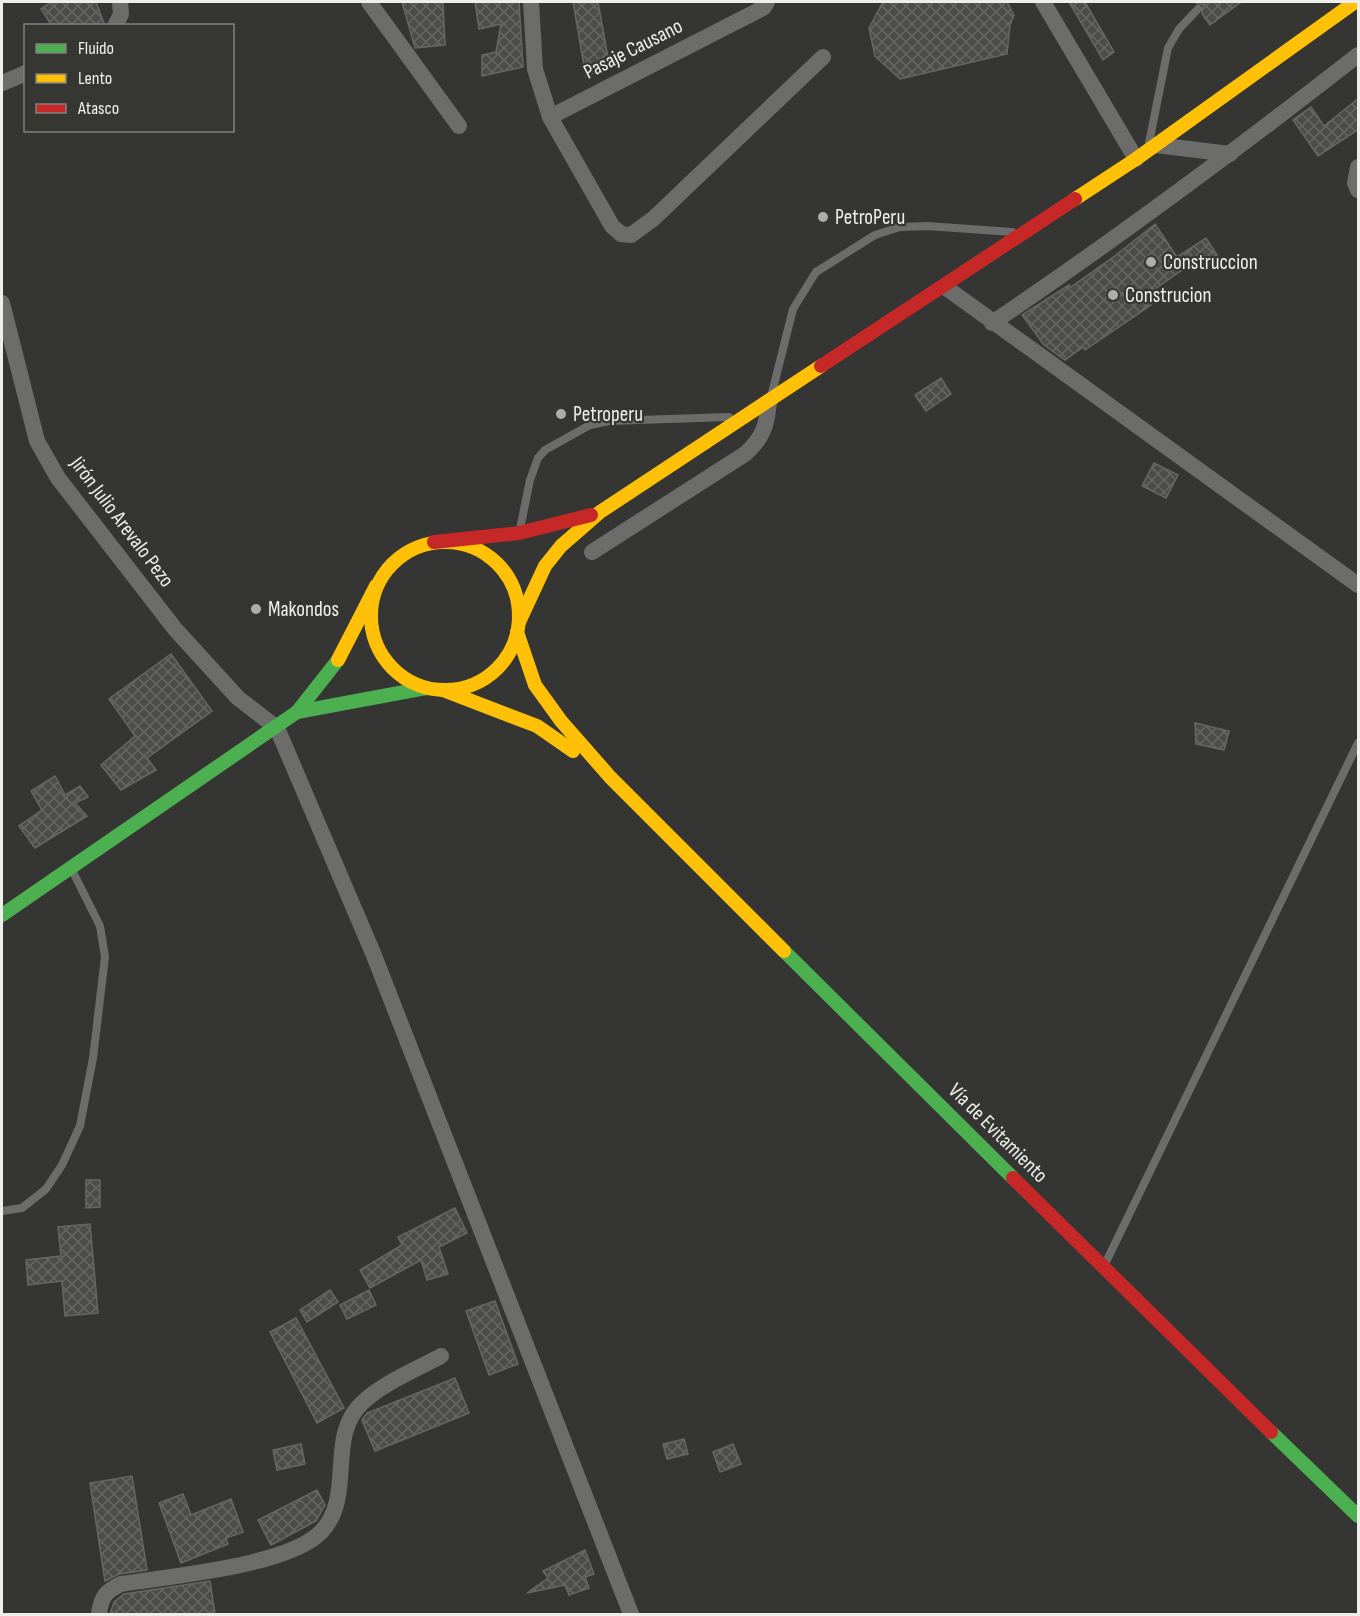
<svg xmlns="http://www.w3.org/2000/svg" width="1360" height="1616" viewBox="0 0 1360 1616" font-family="'Sofia Sans Condensed',sans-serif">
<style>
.building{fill:url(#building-cross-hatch);stroke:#656766;stroke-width:1.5}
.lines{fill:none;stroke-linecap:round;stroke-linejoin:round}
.lane{stroke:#6c6d6b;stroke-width:8}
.street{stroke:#6c6d6b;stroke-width:16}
.fast{stroke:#4caf50;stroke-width:14}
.slow{stroke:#ffc107;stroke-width:14}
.jam{stroke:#c62828;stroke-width:14}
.poi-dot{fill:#adaeac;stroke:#363733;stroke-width:2}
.labels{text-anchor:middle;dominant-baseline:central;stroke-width:4.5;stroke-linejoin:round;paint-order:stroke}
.street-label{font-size:21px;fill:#eeefec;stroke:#363733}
.poi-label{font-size:21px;fill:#eeefec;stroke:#363733;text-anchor:start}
</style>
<defs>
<pattern id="building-cross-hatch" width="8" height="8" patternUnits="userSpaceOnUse" patternTransform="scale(1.5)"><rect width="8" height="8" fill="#4c4d4b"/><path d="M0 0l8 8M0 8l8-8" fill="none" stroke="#666765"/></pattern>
</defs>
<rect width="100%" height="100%" fill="#353634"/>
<g class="building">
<path d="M51,2H96L105,26H52L41,9Z"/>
<path d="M402,2H443L445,45L415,48Z"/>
<path d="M475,2H519L523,67L482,76V55L496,52L501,24L479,29Z"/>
<path d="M573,2H598L609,63L586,77Z"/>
<path d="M883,2H1007L1014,15L1010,25L1007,54L900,79L875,56L869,28Z"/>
<path d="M1069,2H1085L1114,52L1103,60Z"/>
<path d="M1193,2H1241L1210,25L1202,14L1203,5Z"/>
<path d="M1359,98V129L1318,156L1293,120L1311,107L1324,126Z"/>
<path d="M1155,224L1177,257L1206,238L1219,258L1204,268L1198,259L1145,296L1151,305L1085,350L1083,347L1065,360L1044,345L1022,315L1069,285L1071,287L1116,255Z"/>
<path d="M941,378L951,394L926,411L915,395Z"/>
<path d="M1154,463L1178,475L1166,498L1142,486Z"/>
<path d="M171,654L212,711L147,758L156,770L121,790L101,765L135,736L109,699Z"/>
<path d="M1195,723L1229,731L1224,750L1196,744Z"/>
<path d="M55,776L65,795L80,786L88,797L75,803L87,816L35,848L19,826L42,810L31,791Z"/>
<path d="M86,1180H100V1207L86,1208Z"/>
<path d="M455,1208L467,1233L439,1247L448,1274L427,1280L421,1260L370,1288L360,1270L402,1245L398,1237Z"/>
<path d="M90,1224L98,1313L65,1316L62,1281L28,1285L26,1260L61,1256L58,1227Z"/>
<path d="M330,1290L338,1302L307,1322L300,1310Z"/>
<path d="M369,1290L376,1305L347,1319L340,1305Z"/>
<path d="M495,1301L518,1364L489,1375L466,1311Z"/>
<path d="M296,1318L344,1408L317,1423L270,1332Z"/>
<path d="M455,1378L469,1413L375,1451L362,1420L367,1413Z"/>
<path d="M684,1439L688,1454L667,1459L663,1444Z"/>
<path d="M301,1444L305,1464L277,1470L273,1450Z"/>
<path d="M733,1444L741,1464L720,1472L713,1452Z"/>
<path d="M132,1476L147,1570L119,1574L105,1581L90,1483Z"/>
<path d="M317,1490L325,1505L316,1521L271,1545L258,1520Z"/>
<path d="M183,1494L191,1515L231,1499L243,1532L226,1538L228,1544L181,1563L159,1503Z"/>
<path d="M585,1550L594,1574L585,1577L589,1588L569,1595L565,1585L527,1593L548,1578L543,1571Z"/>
<path d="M210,1581L215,1614H110L114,1602L124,1594Z"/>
</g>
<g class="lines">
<g class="lane">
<path d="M1149,143L1168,48L1179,29L1198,9"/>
<path d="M772,393L793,309L816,272L875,235L900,227L927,226L1012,232"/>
<path d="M520,529L530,480L538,458L545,450L590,425L609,421L729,417"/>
<path d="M2,1211L22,1208L46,1189L62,1165L80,1126L93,1058L105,957L100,926L73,872"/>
<path d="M1106,1262L1358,743"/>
</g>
<g class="street">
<path d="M369,2L459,126"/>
<path d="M531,2L535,69L550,117L612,226L621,234L631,235L653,219L823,57"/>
<path d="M1043,2L1136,159"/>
<path d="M115,26L121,14L120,2"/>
<path d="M2,83L26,73"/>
<path d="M550,117L763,8L767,2"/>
<path d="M1156,145L1230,154"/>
<path d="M1358,167L1355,183L1358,190"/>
<path d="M945,287L1358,585"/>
<path d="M2,303L37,441L58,478L175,629L238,698L277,728L373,953L631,1614"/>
<path d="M992,323C1118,238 1239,148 1358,55"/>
<path d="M592,552L745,454C763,438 767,425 769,402"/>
<path d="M99,1614C101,1597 106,1591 121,1584C170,1576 290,1566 322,1531C355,1495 326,1437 362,1403C383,1383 415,1370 441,1356"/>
</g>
<g class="fast">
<path d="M297,712L426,688"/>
<path d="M2,915L297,712L338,660"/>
<path d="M784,951L1013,1178"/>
<path d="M1271,1432L1358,1516"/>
</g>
<g class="slow">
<path d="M1075,199L1136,159L1355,2"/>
<circle cx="445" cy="616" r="74"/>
<path d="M519,622L545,566L561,546L600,512L821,366"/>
<path d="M517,632L535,685L561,721L610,777L784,951"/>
<path d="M338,660L376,586"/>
<path d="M443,690L537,726L573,751"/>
</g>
<g class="jam">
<path d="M821,366L1075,199"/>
<path d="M434,542L519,533L591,515"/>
<path d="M1013,1178L1271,1432"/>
</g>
</g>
<g class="poi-dot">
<circle cx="823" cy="217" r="6"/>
<circle cx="1151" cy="262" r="6"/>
<circle cx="1113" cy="295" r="6"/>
<circle cx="561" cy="414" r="6"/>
<circle cx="256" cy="609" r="6"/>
</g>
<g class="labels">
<g class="street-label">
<text transform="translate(633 49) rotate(-27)">Pasaje Causano</text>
<text transform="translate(122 522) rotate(53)">Jirón Julio Arevalo Pezo</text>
<text transform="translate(998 1133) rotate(45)">Vía de Evitamiento</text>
</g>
<g class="poi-label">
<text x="835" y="217">PetroPeru</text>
<text x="1163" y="262">Construccion</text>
<text x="1125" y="295">Construcion</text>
<text x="573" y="414">Petroperu</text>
<text x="268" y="609">Makondos</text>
</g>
</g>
<rect width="1360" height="1616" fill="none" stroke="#eeefec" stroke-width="6"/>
<rect x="24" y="24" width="210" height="108" fill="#363733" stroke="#80817d" stroke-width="1.5"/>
<rect x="36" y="44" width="30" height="9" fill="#4caf50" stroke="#80817d" stroke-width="1.5"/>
<text x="78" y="54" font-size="18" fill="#eeefec">Fluido</text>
<rect x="36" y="74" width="30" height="9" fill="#ffc107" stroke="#80817d" stroke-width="1.5"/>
<text x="78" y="84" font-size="18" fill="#eeefec">Lento</text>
<rect x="36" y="104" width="30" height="9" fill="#c62828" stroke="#80817d" stroke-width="1.5"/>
<text x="78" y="114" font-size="18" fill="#eeefec">Atasco</text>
</svg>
